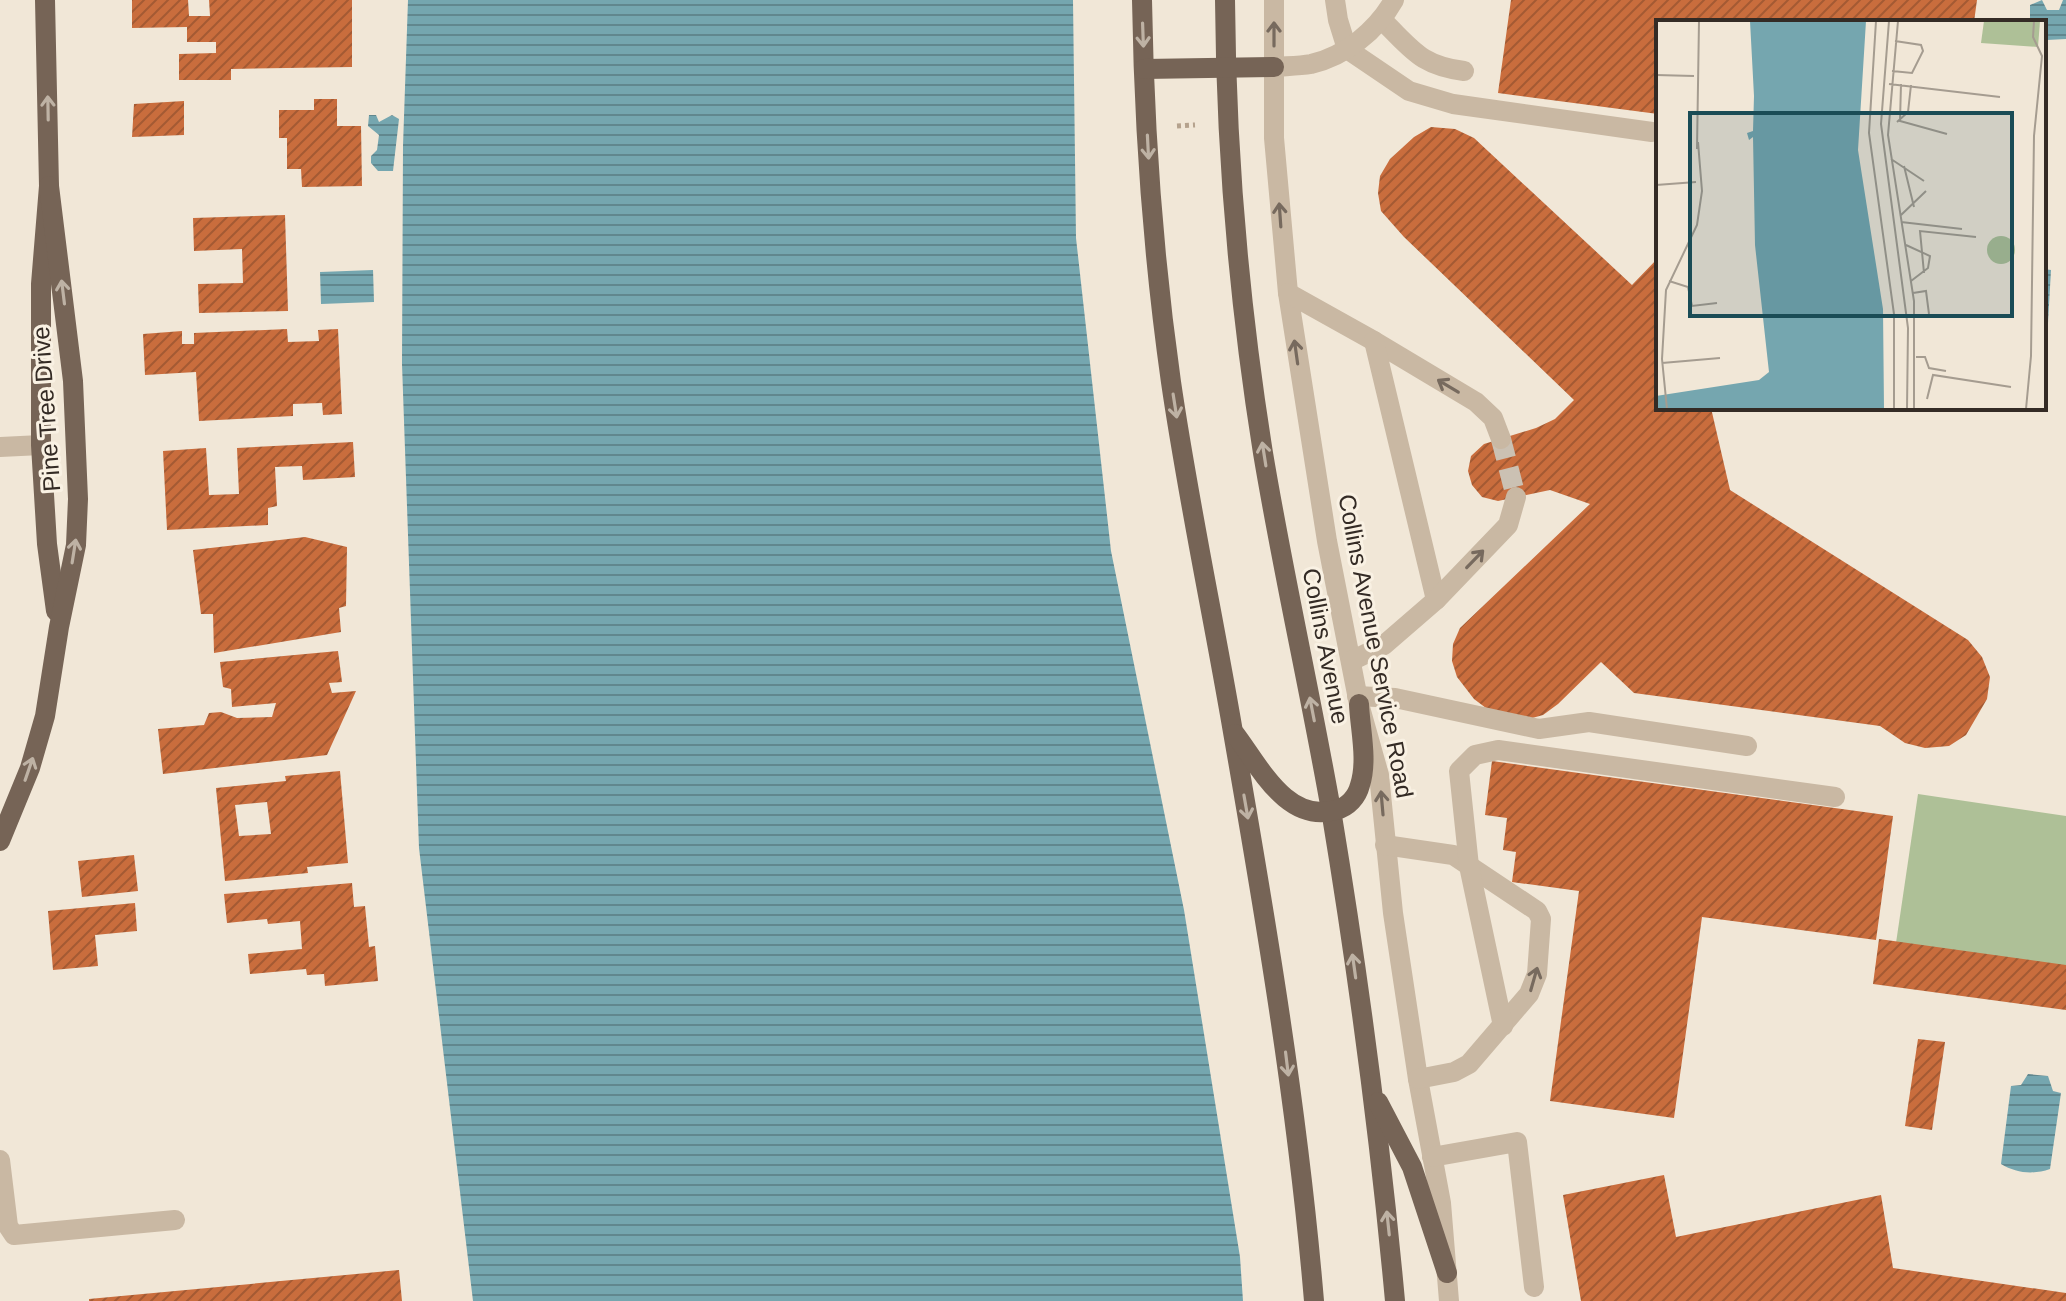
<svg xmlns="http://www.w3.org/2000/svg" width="2066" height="1301" viewBox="0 0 2066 1301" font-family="Helvetica,sans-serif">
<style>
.pitch{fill:#aec097}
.water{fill:url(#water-rules)}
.building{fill:url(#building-hatch);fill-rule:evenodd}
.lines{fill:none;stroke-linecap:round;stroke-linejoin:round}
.minor-tunnel{stroke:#cbc1b3;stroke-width:20;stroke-dasharray:20 10;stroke-linecap:butt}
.path{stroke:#b5a28d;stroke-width:5;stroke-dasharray:4 4;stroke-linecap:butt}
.minor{stroke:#c9b8a3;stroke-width:20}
.major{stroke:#766456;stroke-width:20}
.oneway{stroke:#776a5e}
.oneway2{stroke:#beb2a4}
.labels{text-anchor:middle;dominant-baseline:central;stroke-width:6;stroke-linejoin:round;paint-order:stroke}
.street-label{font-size:24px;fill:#342b25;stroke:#f9f1e3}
.inset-road{fill:none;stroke:#a59c90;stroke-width:2}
.view{fill:#1a4c56;fill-opacity:0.15;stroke:#1a4c56;stroke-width:4}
.inset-edge{fill:none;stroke:#342b25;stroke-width:4}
</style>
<defs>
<pattern id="water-rules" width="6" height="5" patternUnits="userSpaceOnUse" patternTransform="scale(2)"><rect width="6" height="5" fill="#75a6af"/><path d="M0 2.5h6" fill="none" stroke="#61878e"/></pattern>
<pattern id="building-hatch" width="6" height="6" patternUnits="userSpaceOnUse" patternTransform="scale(2)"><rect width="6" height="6" fill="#c96d3d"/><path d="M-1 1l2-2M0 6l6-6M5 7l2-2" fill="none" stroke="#a45a33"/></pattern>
</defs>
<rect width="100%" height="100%" fill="#f1e7d7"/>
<path class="pitch" d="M1918,794L2066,816V968L1896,943Z"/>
<g class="water">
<path d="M408,0H1073L1076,238L1111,551L1184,910L1240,1257L1243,1301H473L419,848L402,364L403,146Z"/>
<path d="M2042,0L2047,10H2059L2063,0H2066V39L2047,40L2044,50V22H2025L2030,18V5Z"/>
<path d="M369,115H376L379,122L392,115L399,119L393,171H378L371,163V156L377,150L379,135L368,126Z"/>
<path d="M2044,269L2051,270L2044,393Z"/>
<path d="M373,270L374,302L321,304L320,272Z"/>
<path d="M2028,1074L2048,1076L2053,1091L2061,1093L2050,1169C2033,1175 2016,1173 2001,1164L2011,1086L2021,1085Z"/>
</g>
<g class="building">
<path d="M132,0H188L189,16H210L209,0H352V67L231,69V80H179V54L216,53V42H187V27L132,28Z"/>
<path d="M1511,0H1977L1974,22H1658V114L1498,93Z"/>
<path d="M314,99H337V126H361L362,186L302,187L301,169H287V138H279V110H314Z"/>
<path d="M184,101V135L132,137L134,104Z"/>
<path d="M1431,127L1455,129L1474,138L1632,285L1658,258V408H1711L1730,490L1968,640L1982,657L1990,677L1987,699L1966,735L1949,746L1925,748L1905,743L1880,726L1634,693L1601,662L1558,704L1543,715L1525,720L1494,714L1474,699L1457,677L1452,661L1453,644L1460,628L1590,504L1550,490L1498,501L1482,497L1472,485L1468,471L1471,456L1484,444L1536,428L1555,419L1574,400L1404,237L1381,211L1378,193L1380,176L1390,159L1414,137Z"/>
<path d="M285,215L288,311L199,313L198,284L243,283L242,249L194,251L193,218Z"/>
<path d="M287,329L288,342L319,341L318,330L338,329L342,414L323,415L322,403L293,404V416L199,421L196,372L145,375L143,334L182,331V344H194V333Z"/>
<path d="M353,442L355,477L303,480L302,466L275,467L277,506L268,508V525L167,530L163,451L206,448L209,495L239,494L237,448Z"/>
<path d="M305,537L347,547L346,606L339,608L341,632L214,653L213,614H201L193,550Z"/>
<path d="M338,651L342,682L329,683L332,693L356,691L327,755L163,774L158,729L204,725L209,713L221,712L237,718L272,717L276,703L232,707L231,689L223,687L220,662Z"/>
<path d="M1492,761L1893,816L1876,940L1702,917L1674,1118L1550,1101L1579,891L1512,882L1516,852L1503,850L1507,818L1485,815Z"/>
<path d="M340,771L348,863L307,867L308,873L225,881L216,788L286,781L285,776ZM267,802L271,834L239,836L235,805Z"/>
<path d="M134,855L138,891L82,897L78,861Z"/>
<path d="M352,883L354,907L365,906L369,947L375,946L378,981L325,986L324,974L307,975L306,969L250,974L248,954L302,949L300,921L268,924L267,919L227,923L224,894Z"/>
<path d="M135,903L137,931L95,935L98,966L53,970L48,911Z"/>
<path d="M1879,939L2066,965V1010L1873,984Z"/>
<path d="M1918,1039L1945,1042L1932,1130L1905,1126Z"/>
<path d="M1664,1175L1676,1237L1881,1195L1893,1268L2066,1293V1301H1581L1563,1195Z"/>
<path d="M399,1270L402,1301H89V1299Z"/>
</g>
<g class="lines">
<path class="minor-tunnel" d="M1501,439L1516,497"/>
<path class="path" d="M1177,126L1195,125"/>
<g class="minor">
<path d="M1274,0V138L1288,293L1327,541L1359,704L1379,775L1393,913L1418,1079L1441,1203L1449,1301"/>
<path d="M1335,0L1338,20L1347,49L1409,91L1453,104L1652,132"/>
<path d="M1382,20C1413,50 1420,65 1464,71"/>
<path d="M1274,67C1286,66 1299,66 1311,64C1346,56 1377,30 1394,0"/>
<path d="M1288,293L1374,341L1476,402L1493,418L1501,439"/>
<path d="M1374,341L1436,600"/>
<path d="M0,447L41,445"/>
<path d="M1351,661L1384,645L1436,600L1508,525L1516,497"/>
<path d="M1357,696L1395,698L1539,729L1589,722L1747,746"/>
<path d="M1385,845L1453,855L1537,911L1541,919L1537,974L1529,994L1469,1064L1454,1072L1418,1079"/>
<path d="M1503,1026L1469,866L1459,771L1475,755L1498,750L1835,797"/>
<path d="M1432,1157L1517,1142L1534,1287"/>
<path d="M0,1160L8,1226L14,1235L175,1220"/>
</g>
<g class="major">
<path d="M45,0L49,186L41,284V445L47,544L56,611"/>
<path d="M1142,0C1144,128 1153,255 1171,382C1188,499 1213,615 1233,732C1266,921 1298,1110 1314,1301"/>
<path d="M1225,0C1226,152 1239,303 1263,453C1283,573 1310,691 1331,810C1358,973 1380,1137 1395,1301"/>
<path d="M1144,69L1274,67"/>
<path d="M1235,734C1260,767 1287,824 1336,810C1348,807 1357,797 1360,785C1368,760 1360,729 1359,704"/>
<path d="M0,841L30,768L45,716L59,627L76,545L78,499L73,381L49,186"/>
<path d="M1378,1102L1412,1167L1447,1273"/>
</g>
</g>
<defs><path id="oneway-shaft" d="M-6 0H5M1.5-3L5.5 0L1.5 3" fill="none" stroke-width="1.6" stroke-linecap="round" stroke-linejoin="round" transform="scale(2)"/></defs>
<g class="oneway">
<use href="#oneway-shaft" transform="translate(1274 34) rotate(-90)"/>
<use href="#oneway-shaft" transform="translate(1280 215) rotate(-94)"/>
<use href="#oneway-shaft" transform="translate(1296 352) rotate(-98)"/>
<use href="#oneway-shaft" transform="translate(1448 386) rotate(-149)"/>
<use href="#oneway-shaft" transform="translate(1475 559) rotate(-46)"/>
<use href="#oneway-shaft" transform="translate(1382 803) rotate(-95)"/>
<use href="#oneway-shaft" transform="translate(1534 979) rotate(-74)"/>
</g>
<g class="oneway2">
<use href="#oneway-shaft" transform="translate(1143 35) rotate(88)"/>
<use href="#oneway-shaft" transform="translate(48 108) rotate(-91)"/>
<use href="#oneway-shaft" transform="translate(1148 147) rotate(87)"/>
<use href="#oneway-shaft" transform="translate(63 292) rotate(-97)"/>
<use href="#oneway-shaft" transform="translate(1175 406) rotate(81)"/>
<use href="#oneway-shaft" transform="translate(1264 454) rotate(-99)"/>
<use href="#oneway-shaft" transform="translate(74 551) rotate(-81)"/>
<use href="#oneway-shaft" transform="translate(1312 709) rotate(-101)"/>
<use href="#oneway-shaft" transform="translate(29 769) rotate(-71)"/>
<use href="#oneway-shaft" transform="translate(1246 807) rotate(80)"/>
<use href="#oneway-shaft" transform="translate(1354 966) rotate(-98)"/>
<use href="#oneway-shaft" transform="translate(1287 1064) rotate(83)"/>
<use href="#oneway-shaft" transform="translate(1388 1223) rotate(-96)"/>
</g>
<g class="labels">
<g class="street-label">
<text transform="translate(46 409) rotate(-94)">Pine Tree Drive</text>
<text transform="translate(1326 646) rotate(79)">Collins Avenue</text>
<text transform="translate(1376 646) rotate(79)">Collins Avenue Service Road</text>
</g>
</g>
<g transform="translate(1656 20)">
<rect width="390" height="390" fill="#f1e7d7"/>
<path d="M328,1H384L382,27L325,23Z" fill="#aec097"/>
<path d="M331 230a14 14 0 1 1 28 0a14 14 0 1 1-28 0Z" fill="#aec097"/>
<path d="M94,1H210L202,130L227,289L228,389H0V376L103,360L113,352L99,225L97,117L93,120L91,113L97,111L98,76Z" fill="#75a6af"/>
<path class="inset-road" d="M220,1L213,113L238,294V389M233,1L225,104L252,308L251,389M242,1L232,115L258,281V389M236,51L256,53L267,31L265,25L239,21M0,55L38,56M233,64L344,77M245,64L244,101L291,114M241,102L252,92L255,65M41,129L43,1M235,139L268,161M248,146L258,187M0,165L40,162M244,196L270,171M245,202L306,209M250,225L274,236L272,248L255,261M268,253L264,211L320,217M13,261L32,267L36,286L61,283M257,273L270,271L273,294M260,337H269L273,348L290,351M6,343L64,338M271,379L277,355L355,367M11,389L6,339L10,270L41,205L46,171L42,122M370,389L375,336L378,116L386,36L377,17L378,1"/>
<path class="view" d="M34,93H356V296H34Z"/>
<rect width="390" height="390" class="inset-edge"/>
</g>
</svg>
